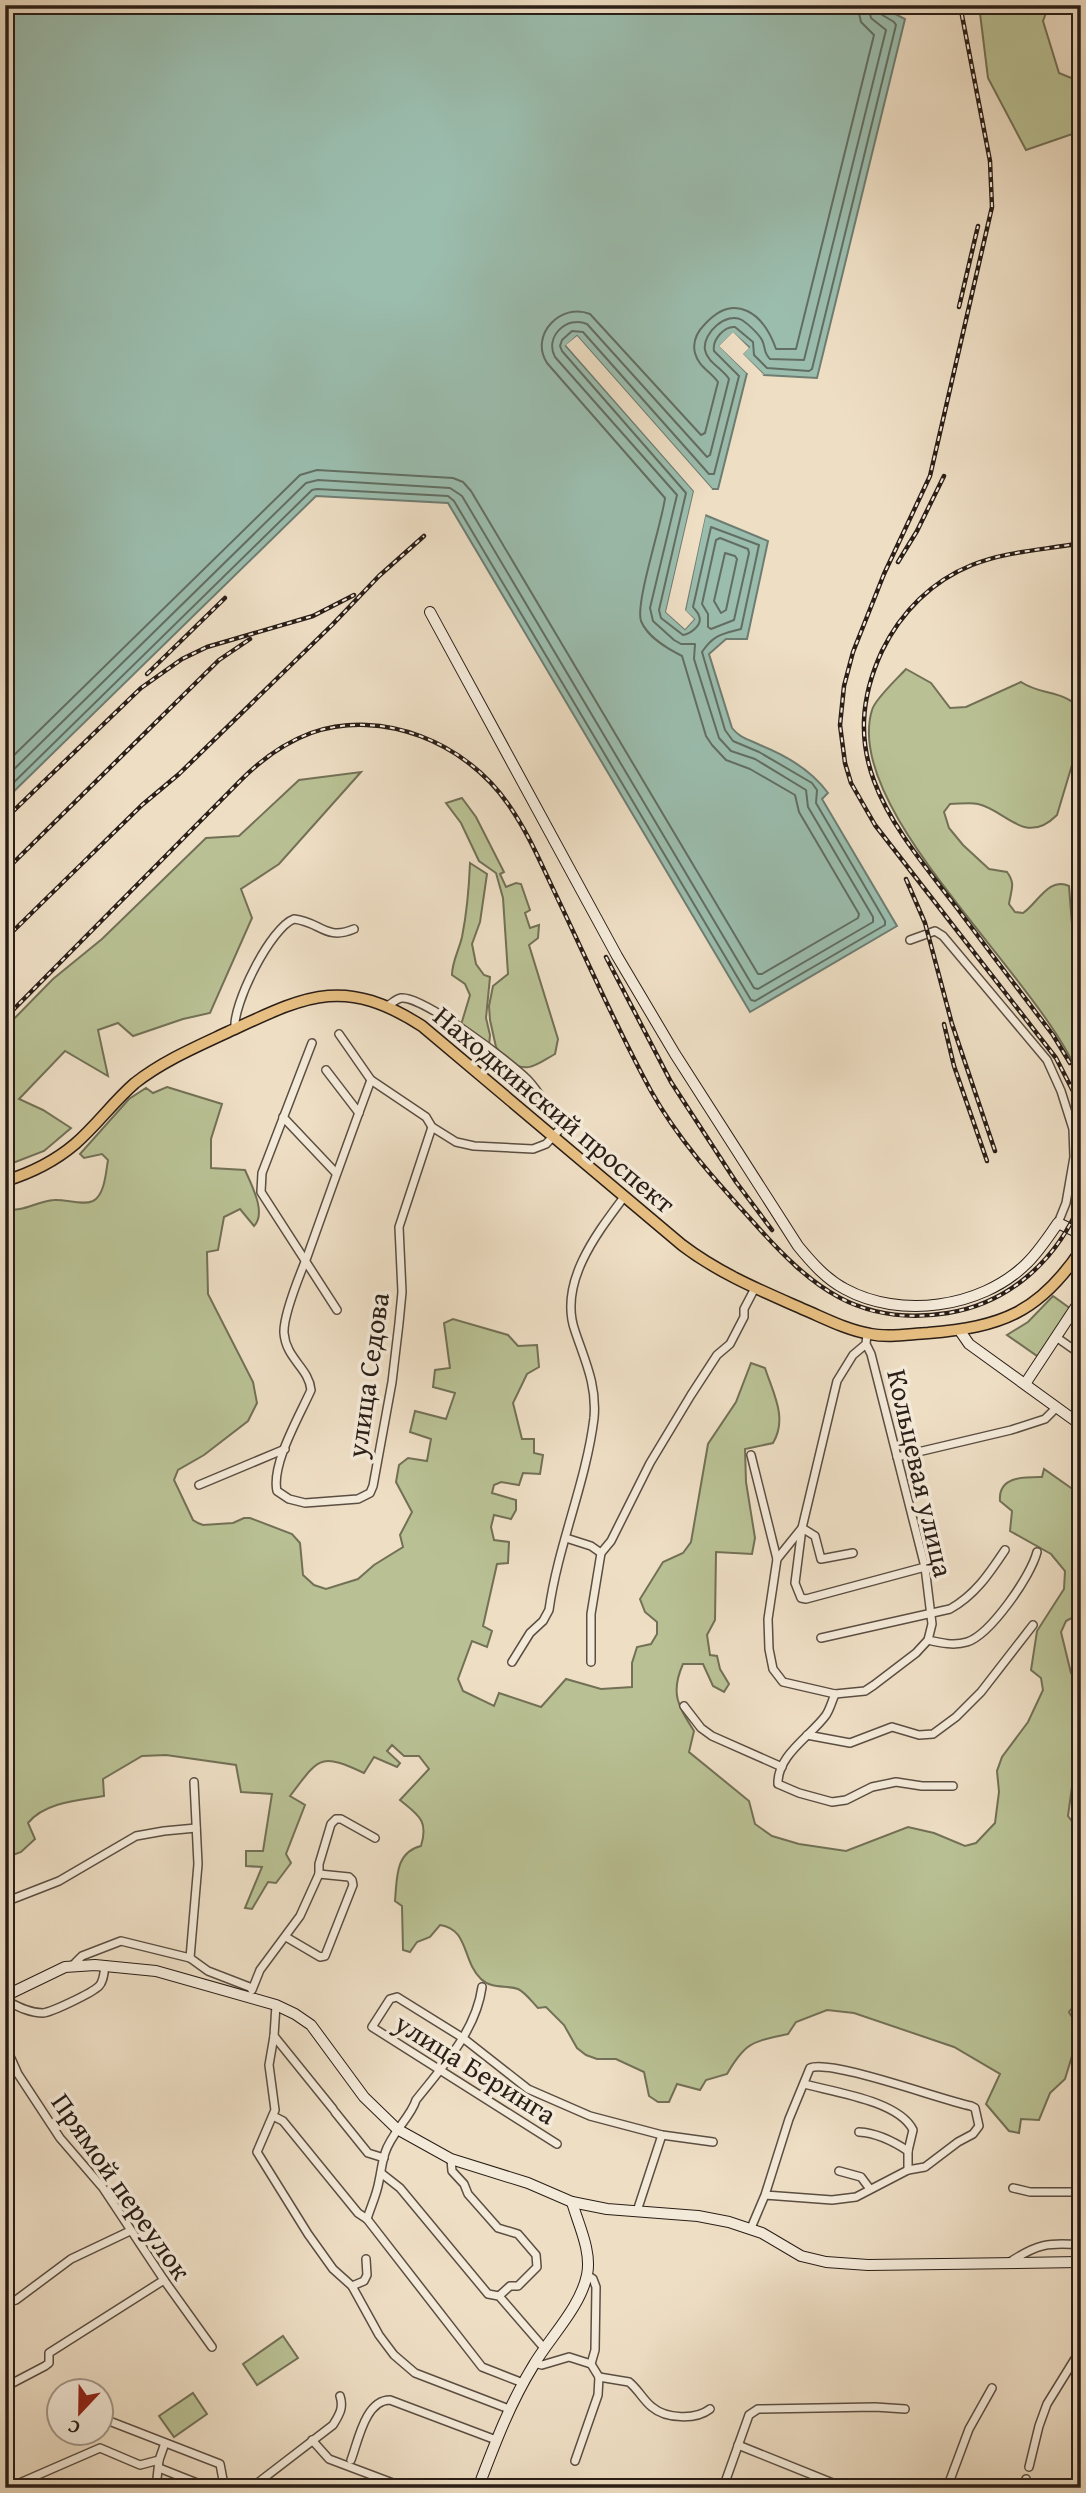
<svg xmlns="http://www.w3.org/2000/svg" width="1086" height="2493" viewBox="0 0 1086 2493" font-family="'Gentium Book Plus',serif">
<style>
.green{fill:#b9c194;stroke:#727056;stroke-width:2}
.water{fill:#9bbdae;stroke:#6e7d72;stroke-width:2}
.pier{fill:#eedec4}
.lines{fill:none;stroke-linecap:round;stroke-linejoin:round}
.shore{stroke:#626e62;stroke-width:2}
.street-casing{stroke:#5b4e42;stroke-width:10}
.secondary-casing{stroke:#2a1e17;stroke-width:12}
.primary-casing{stroke:#2a1e17;stroke-width:13}
.street{stroke:#f4ead9;stroke-width:7}
.secondary{stroke:#f4ead9;stroke-width:10}
.primary{stroke:#e7bf82;stroke-width:10}
.rail-casing{stroke:#2a1e17;stroke-width:4.5}
.rail{stroke:#f4ead9;stroke-width:2;stroke-dasharray:5;stroke-linecap:butt}
.labels{text-anchor:middle;dominant-baseline:central;stroke-width:7;stroke-linejoin:round;paint-order:stroke}
.street-label{font-size:28px;fill:#2a1e17;stroke:#f4ead9}
</style>
<rect width="100%" height="100%" fill="#eedec4"/>
<filter id="stains"><feTurbulence type="fractalNoise" baseFrequency=".00286" numOctaves="4"/><feColorMatrix values="0 0 0 0 .2 0 0 0 0 .09 0 0 0 0 .02 0 0 0 .5 -.17"/></filter>
<radialGradient id="worn" r=".72"><stop offset=".6" stop-color="#630" stop-opacity="0"/><stop offset="1" stop-color="#630" stop-opacity=".3"/></radialGradient>
<g class="green">
<path d="M979,5H1049L1043,21L1059,73L1081,82V131L1026,150L988,78Z"/>
<path d="M906,669L931,683L950,708L966,707L1021,682C1042,696 1061,689 1081,709V735L1057,815C1025,847 1006,810 978,804C970,802 959,804 950,804L944,812L949,828L963,845L989,869L1007,872C1016,884 1011,890 1009,904L1015,912L1023,913C1037,904 1049,876 1069,886L1074,951L1081,994V1081C1045,981 841,812 872,710C875,699 897,679 906,669Z"/>
<path d="M361,772L279,864L241,889L252,918L210,1013L183,1019L133,1036L118,1023L98,1030L108,1076L65,1051L19,1099L43,1110L71,1128L44,1151L5,1166V1028L53,979L102,939L206,838L239,836L299,780Z"/>
<path d="M462,798L476,817L504,872L500,874L506,887L516,883L521,884L530,910L525,913L530,928L539,925L538,938L529,945L558,1039L555,1054C537,1064 527,1075 508,1060C503,1056 500,1053 496,1047L490,1020L489,1006L493,986L508,974L503,898L496,873L479,861L461,823L446,803Z"/>
<path d="M470,863L487,874L480,922L472,944L476,964L484,975L490,977L486,1018L490,1035L489,1046L461,1025L470,995L465,984L452,975C452,962 459,950 462,937C467,912 469,888 470,863Z"/>
<path d="M167,1087L222,1104L211,1139V1168L245,1170C251,1184 267,1213 254,1226L240,1209L224,1217L218,1250L207,1252L208,1294L253,1382L257,1403L248,1421L204,1455L178,1470L174,1480L193,1520L198,1523L203,1525L233,1523L244,1518H250L292,1534L300,1543L303,1575L314,1585L326,1589L358,1579L374,1565L403,1547L400,1535L412,1512L396,1482L399,1465L408,1458L427,1461L431,1439L410,1432L415,1411L446,1419L455,1393L433,1387L435,1370L450,1368L444,1323L453,1319L508,1335L518,1346L537,1345L539,1367L527,1374L513,1403L522,1439H534V1453L543,1455L540,1474L523,1473L519,1485L501,1482L494,1485L492,1493L516,1500V1510L511,1519L494,1515L491,1527L494,1540L509,1542L508,1563L497,1564L483,1626L492,1631L487,1647L472,1641L458,1679L463,1691L494,1706L499,1693L541,1707L566,1679L601,1689L632,1687V1663L637,1647L651,1644L657,1634V1622L645,1612L640,1599L663,1562L683,1553L691,1542L708,1444L736,1402L751,1363L765,1368C773,1393 788,1418 773,1443L745,1449L746,1482L755,1538L752,1554L716,1552L715,1620L707,1635L710,1655L717,1656L720,1669L729,1684L724,1692L713,1686L703,1664H683C670,1693 678,1706 694,1731L689,1752L749,1801L755,1824L772,1836L799,1844L846,1851L908,1827L934,1833L965,1846L976,1843L995,1823L999,1792L997,1771L1002,1757L1028,1722L1043,1690L1041,1678L1031,1670L1037,1631L1064,1589L1065,1571L1051,1554L1010,1531L1012,1511L1000,1501C998,1476 1024,1477 1042,1477L1044,1469L1081,1495V1613L1066,1621L1061,1632L1071,1673L1081,1686V1721L1068,1816L1081,1833V1997L1069,2012L1080,2030L1065,2079L1050,2093L1039,2120L1021,2119L1019,2133L1009,2131L986,2104L1000,2074L954,2047L854,2013L827,2010L796,2022L788,2034C753,2042 746,2041 727,2074L706,2080L700,2090L677,2084L669,2102H658L649,2096L644,2072L616,2059H597L586,2055L577,2048L564,2025L546,2007L538,2008C532,2002 526,1993 518,1989C506,1985 491,1989 481,1979C462,1961 469,1929 440,1925L430,1937L417,1942L410,1952L403,1950L402,1906L395,1901C397,1879 395,1852 421,1846C429,1820 418,1815 400,1800L429,1769L419,1756H404L392,1745L387,1751L400,1763L397,1767L374,1757L364,1773C319,1752 319,1758 290,1796L305,1805L286,1854L291,1863L276,1883L268,1882L252,1909L245,1908L262,1867L246,1866V1851H263L272,1794L241,1792L236,1765L166,1755L142,1756L103,1779L104,1796C80,1800 45,1802 28,1823L35,1839L21,1852L5,1858V1209C22,1213 37,1201 54,1200C66,1199 82,1206 93,1201C105,1195 106,1171 108,1160L102,1154L84,1158L80,1154L129,1099L146,1088L153,1093Z"/>
<path d="M1053,1296L1071,1309L1040,1358L1007,1335L1028,1322Z"/>
<path d="M283,2336L298,2358L257,2385L243,2364Z"/>
<path d="M193,2393L207,2414L174,2437L159,2416Z"/>
</g>
<path class="water" d="M5,5H878L905,19L817,378L764,375L742,354L749,347L733,333L720,346L747,373L718,489H712L577,336L566,346L694,491L666,612L685,629L694,619L685,611L705,515L768,541L747,639H726L709,654L732,728C740,738 748,739 760,745C785,755 812,771 828,793L822,799L897,926L750,1012L448,503L316,496L5,800Z"/>
<g class="pier">
<path d="M733,332L749,348L743,354L764,375L758,374L740,356L739,352L744,348L733,337L724,346L751,373H747L719,346Z"/>
<path d="M577,336L712,489L711,492L577,341L571,346L698,490L670,611L684,624L689,619L681,610L702,514L706,512L685,610L694,619L685,629L666,612L694,491L566,345Z"/>
</g>
<g class="lines">
<g class="shore">
<path d="M720,538L748,549L749,553L734,620L711,629L708,627V614L702,604L716,540Z"/>
<path d="M725,553L735,556L737,559L726,610L721,613L714,601Z"/>
<path d="M5,764L300,475L317,470L453,478L463,482L471,491L758,974H762L858,918L859,914L799,812L795,795L750,769L726,760L712,745L706,736L682,656C668,649 648,638 641,621C635,603 662,523 665,498L547,363C529,335 561,302 590,314L701,435L705,433L718,382C711,372 698,366 695,353C692,341 697,332 705,324C735,291 764,314 776,349H796L874,35L861,22L857,5"/>
<path d="M5,778L306,483L318,480L450,488L462,496L754,988L758,989L873,922V917L808,807L806,790L755,759L731,751L719,738L694,659L695,644H681L674,640L653,621L650,608L677,495L555,357C544,337 567,315 587,324L707,457L710,455L729,379C723,369 707,362 705,350C702,333 727,311 742,320C748,324 758,333 762,340C766,348 763,352 770,359L804,360L886,30L871,18L868,5"/>
<path d="M5,791L312,490L317,489L448,496L454,501L751,1000L755,1001L885,925V921L816,803L817,790L812,783L759,752L733,741L725,730L702,652C714,634 723,634 741,629L759,545L711,527L693,607C695,610 698,612 699,616C703,625 690,634 683,635L661,618L659,610L686,493L562,351L560,346L562,340L572,331L583,332L709,474H714L739,376L714,351C712,340 724,326 735,327L753,342L754,355L767,368L809,371L812,369L896,25L894,22L879,13L876,5"/>
</g>
<g class="street-casing">
<g id="street">
<path d="M910,940L935,931L943,936L1047,1060L1061,1091L1073,1129L1074,1157L1066,1203L1058,1223"/>
<path d="M235,1029C232,1005 271,927 294,919C321,922 325,941 354,929"/>
<path d="M339,1034L371,1080L426,1117L432,1127L456,1142L474,1146L533,1149L546,1144L561,1128C550,1112 540,1092 527,1079C510,1062 422,995 401,998C396,999 391,1004 387,1006"/>
<path d="M312,1043L262,1173L261,1192L337,1310"/>
<path d="M326,1070L359,1113"/>
<path d="M371,1080C349,1139 328,1198 307,1257C300,1274 283,1316 284,1333C286,1359 309,1368 311,1390C300,1415 271,1464 277,1491L289,1499L305,1503L358,1499L370,1493L373,1486L392,1382L399,1323L402,1292L399,1227L432,1127"/>
<path d="M283,1117L336,1173"/>
<path d="M1056,1337L1076,1351L1081,1345"/>
<path d="M866,1344L853,1355L837,1381L802,1528L777,1559L768,1619L769,1649L773,1669L783,1682L835,1694L865,1691L874,1685L916,1653L928,1640L932,1624L925,1567L871,1354L866,1344L867,1334"/>
<path d="M751,1455L777,1559"/>
<path d="M897,1457L1011,1430L1045,1419L1056,1408"/>
<path d="M199,1485L285,1449"/>
<path d="M566,1538L591,1546L601,1553"/>
<path d="M853,1553L821,1559L815,1536L802,1528L795,1583L801,1598L806,1599L925,1567"/>
<path d="M821,1638L950,1609C975,1595 989,1574 1005,1550"/>
<path d="M928,1640C941,1643 954,1646 967,1642C990,1635 1031,1576 1037,1552"/>
<path d="M512,1662L530,1633L543,1621L549,1610C558,1545 586,1483 594,1418C597,1385 585,1361 575,1331C558,1283 597,1233 624,1197"/>
<path d="M591,1662V1614L601,1553L611,1541L650,1463L691,1395L717,1355L730,1344L744,1317V1309L755,1288"/>
<path d="M835,1694C832,1701 830,1709 826,1715C811,1736 777,1755 778,1784L799,1793L832,1802L846,1800L872,1787L896,1782L922,1786H953"/>
<path d="M684,1706L701,1728L712,1736L782,1767"/>
<path d="M807,1735L850,1743L892,1727L919,1735L933,1734L956,1717L981,1692L1033,1625"/>
<path d="M194,1782L198,1864L190,1958L208,1971L252,1988"/>
<path d="M5,1902L59,1881L136,1836L164,1831L196,1828"/>
<path d="M286,1937L320,1957L325,1956L353,1885L352,1880L349,1877L319,1874"/>
<path d="M73,1965L82,1956L121,1941L190,1958"/>
<path d="M252,1990L260,1970L300,1916L319,1874V1864L331,1824L336,1819H341L375,1838"/>
<path d="M5,2000C17,2006 29,2013 43,2013C52,2012 92,1993 99,1986C104,1981 104,1972 105,1965"/>
<path d="M276,2005L274,2036L269,2065L275,2110L257,2152L308,2234L333,2269L352,2286L379,2335L394,2355L415,2373L509,2409"/>
<path d="M274,2036L333,2109"/>
<path d="M5,2045L18,2074L60,2138L103,2188L164,2280L212,2347"/>
<path d="M804,2084C834,2092 899,2101 913,2130L908,2151V2170"/>
<path d="M335,2112L368,2153L384,2158"/>
<path d="M273,2116L283,2121L358,2213L367,2219L482,2367L523,2383"/>
<path d="M859,2132C877,2133 893,2141 908,2151"/>
<path d="M557,2144L372,2027L390,1999L397,1997L463,2038L528,2089L590,2116L662,2135L713,2142"/>
<path d="M451,2159L452,2171L464,2184L468,2194L498,2228L518,2234L536,2255L537,2267L518,2286H510L499,2296"/>
<path d="M839,2171L861,2177L870,2189"/>
<path d="M381,2173L400,2188L488,2294L499,2296L544,2348"/>
<path d="M1013,2188L1030,2192H1081"/>
<path d="M637,2211L662,2135"/>
<path d="M367,2219C371,2206 377,2194 379,2181C381,2172 382,2162 385,2153C391,2133 411,2117 416,2100C443,2066 476,2031 482,1987"/>
<path d="M751,2228L765,2195L789,2119L810,2068C831,2059 941,2100 971,2106L975,2108L979,2126L973,2134L958,2142L925,2167L908,2170L856,2197L832,2200L765,2195"/>
<path d="M1010,2262C1037,2244 1049,2242 1081,2245"/>
<path d="M587,2275L593,2279L596,2287L595,2350L591,2364"/>
<path d="M352,2286L364,2281L367,2275L366,2259"/>
<path d="M5,2303L16,2300L71,2259L130,2231"/>
<path d="M534,2363L542,2365L569,2357L591,2364L599,2377L598,2395L575,2461"/>
<path d="M599,2377L629,2382C638,2389 643,2400 652,2407C666,2419 696,2420 710,2409"/>
<path d="M5,2387L45,2366L49,2363V2353L164,2280"/>
<path d="M104,2419L220,2464L224,2485L228,2488"/>
<path d="M312,2440L329,2459L406,2488"/>
<path d="M738,2445L845,2488"/>
<path d="M351,2460C358,2442 365,2400 390,2400L496,2440"/>
<path d="M1029,2467L1039,2426L1047,2404L1081,2349"/>
<path d="M159,2468L197,2483L201,2488"/>
<path d="M8,2488L100,2448L140,2465L159,2460"/>
<path d="M156,2488L159,2460L165,2443"/>
<path d="M251,2488L333,2425C339,2415 344,2408 340,2396"/>
<path d="M723,2488L749,2415L758,2409L875,2407L905,2409"/>
<path d="M947,2488L969,2429L992,2388"/>
<path d="M1024,2488L1026,2479"/>
</g>
</g>
<g class="secondary-casing">
<g id="secondary">
<path d="M430,612L617,956L675,1054L798,1246C812,1263 826,1279 845,1289C900,1319 980,1308 1025,1265C1038,1253 1048,1237 1058,1223L1081,1234"/>
<path d="M960,1331L969,1344L1081,1425"/>
<path d="M1025,1384L1081,1299"/>
<path d="M5,1996L65,1967L95,1965L156,1971L276,2005L295,2014L311,2025L364,2097L397,2129L451,2159L528,2183L572,2202L607,2209L698,2216L729,2222L762,2233L801,2256L826,2262L868,2265L1081,2262"/>
<path d="M478,2488C494,2446 509,2405 533,2366C550,2337 580,2308 587,2275C592,2251 578,2224 572,2202"/>
</g>
</g>
<g class="primary-casing">
<g id="primary">
<path d="M1081,831L1078,874L1081,936"/>
<path d="M5,1181C31,1173 55,1161 75,1144C97,1125 113,1102 135,1083C163,1061 196,1047 228,1032C306,996 343,975 422,1026L682,1245C720,1274 762,1291 805,1310C826,1319 847,1330 870,1334C889,1338 909,1334 928,1333C1001,1327 1039,1313 1081,1250"/>
</g>
</g>
<use href="#street" class="street"/>
<use href="#secondary" class="secondary"/>
<use href="#primary" class="primary"/>
<g class="rail-casing">
<g id="rail">
<path d="M960,5L990,161L992,207L930,476L884,574L853,652L844,686L840,725L845,763L851,783L875,825L1056,1058L1073,1091L1081,1117"/>
<path d="M959,307L978,226"/>
<path d="M898,562L917,531L944,476"/>
<path d="M147,674L225,598"/>
<path d="M5,819L141,688L182,659L207,647L313,616L354,595"/>
<path d="M5,871L219,660L250,639"/>
<path d="M906,879L925,923L952,1024L995,1151"/>
<path d="M5,939L142,805L179,774L332,625L379,576L424,536"/>
<path d="M606,957L671,1082L736,1182L772,1230"/>
<path d="M5,1018L241,780C261,760 284,743 311,733C383,708 466,743 508,804C528,832 541,864 556,895C587,960 616,1027 651,1091C679,1141 717,1182 755,1224C811,1287 859,1327 948,1313C1010,1303 1058,1259 1081,1201"/>
<path d="M944,1024L954,1066L987,1161"/>
<path d="M1070,1063L1053,1035C1021,993 989,951 957,908C895,827 832,759 882,651C901,612 932,581 972,565C1007,551 1044,550 1081,543"/>
</g>
</g>
<use href="#rail" class="rail"/>
</g>
<g class="labels">
<g class="street-label">
<text transform="translate(555 1109) rotate(40)">Находкинский проспект</text>
<text transform="translate(367 1375) rotate(-82)">улица Седова</text>
<text transform="translate(921 1473) rotate(77)">Кольцевая улица</text>
<text transform="translate(476 2068) rotate(32)">улица Беринга</text>
<text transform="translate(122 2186) rotate(55)">Прямой переулок</text>
</g>
</g>
<rect width="1086" height="2493" fill="none" stroke="#eedec4" stroke-width="28"/>
<rect x="7" y="7" width="1072" height="2479" fill="none" stroke="#2a1e17" stroke-width="3.5"/>
<rect x="14" y="14" width="1058" height="2465" fill="none" stroke="#2a1e17" stroke-width="2"/>
<g transform="translate(80 2412) rotate(202)"><circle r="33" fill="#f4ead9" stroke="#a3988b" stroke-width="2"/>
<path d="M0-5L12 26L0 18L-12 26Z" fill="#8f2418"/>
<text y="-10" font-size="19" font-weight="bold" text-anchor="middle" fill="#2a1e17">С</text>
</g>
<rect width="100%" height="100%" filter="url(#stains)"/>
<rect width="100%" height="100%" fill="url(#worn)"/>
</svg>
